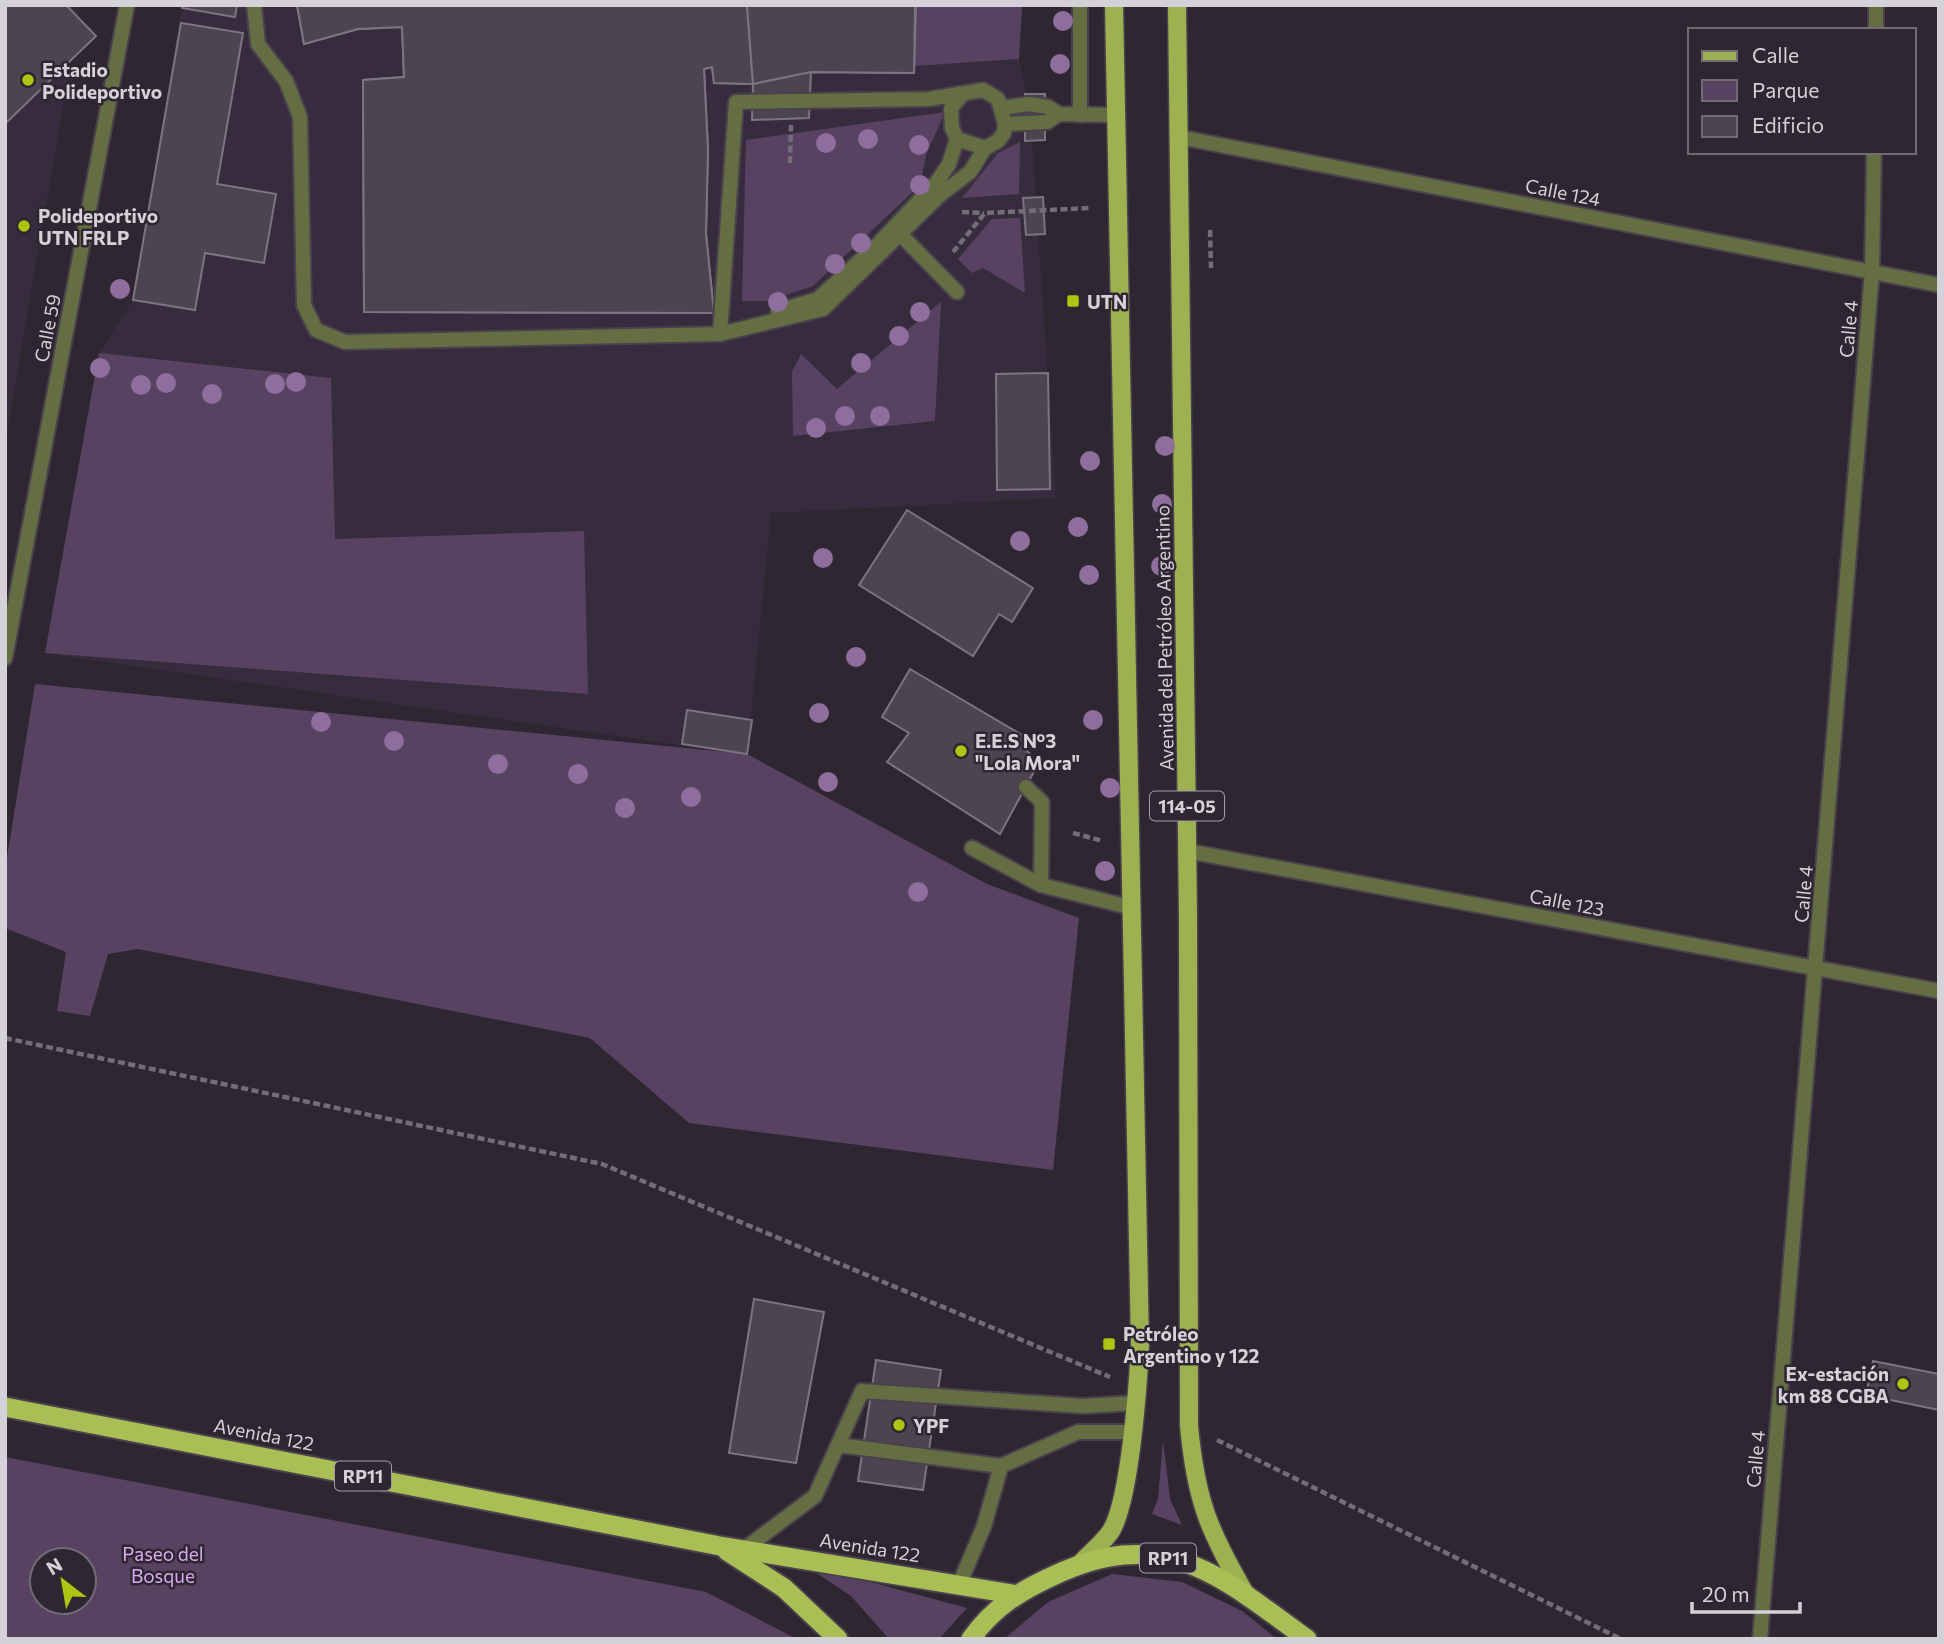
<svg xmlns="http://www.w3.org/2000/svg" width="1944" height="1644" viewBox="0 0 1944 1644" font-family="Commissioner,sans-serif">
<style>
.built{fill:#372c3d}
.green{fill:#584262;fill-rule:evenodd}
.building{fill:#4c4450;stroke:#7d7481;stroke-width:2}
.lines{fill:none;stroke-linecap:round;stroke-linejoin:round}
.service-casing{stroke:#49424d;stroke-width:18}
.minor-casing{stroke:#49424d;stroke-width:18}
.primary-casing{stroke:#49424d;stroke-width:21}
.trunk-casing{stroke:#49424d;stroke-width:23}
.path{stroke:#736d77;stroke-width:4.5;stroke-dasharray:7 3.5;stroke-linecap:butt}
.service{stroke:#646e42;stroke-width:14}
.minor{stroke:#646e42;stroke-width:14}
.primary{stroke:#9eb151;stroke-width:18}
.trunk{stroke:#a9be54;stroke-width:19}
.tree{fill:#8e6e9c}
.poi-dot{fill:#acc612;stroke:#2e2732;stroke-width:2.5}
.labels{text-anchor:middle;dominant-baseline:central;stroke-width:5;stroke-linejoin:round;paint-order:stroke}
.shield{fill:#2e2732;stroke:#a39ea6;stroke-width:2}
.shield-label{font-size:18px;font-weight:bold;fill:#d5d1d8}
.poi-label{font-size:19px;font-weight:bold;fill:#d5d1d8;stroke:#2e2732;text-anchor:start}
.street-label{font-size:19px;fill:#d5d1d8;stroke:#2e2732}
.park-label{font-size:19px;fill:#dca9f2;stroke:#2e2732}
</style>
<rect width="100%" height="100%" fill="#2e2732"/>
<g class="built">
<path d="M5,5H80L5,446Z"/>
<path d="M182,5H1022L1019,59L1030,114L1056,498L771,513L747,755L45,653L99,353L133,300Z"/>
</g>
<g class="green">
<path d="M916,5H1022L1019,59L914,66Z"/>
<path d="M945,112L926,155L920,185L813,286L768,301H742L746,140Z"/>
<path d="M1020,142L1019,194L962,198L998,153Z"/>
<path d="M1020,218L1025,293L983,268L972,273L958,259L992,219Z"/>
<path d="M941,302L935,421L793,436L792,372L801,354L837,389Z"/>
<path d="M99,353L331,378L335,539L584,531L588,694L45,653Z"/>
<path d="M35,684L747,754L987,884L1079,918L1053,1170L689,1123L590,1038L138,949L108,954L90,1016L57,1011L66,952L5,928V870Z"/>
<path d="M1163,1440L1170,1499L1182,1525L1152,1514L1158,1499Z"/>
<path d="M5,1457L706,1592L797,1639H5ZM42,1560H84V1602H42Z"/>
<path d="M803,1564L967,1608L939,1639H889L851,1596Z"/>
<path d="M1112,1574L1182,1582L1242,1611L1277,1639H1004L1048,1602Z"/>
</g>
<g class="building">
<path d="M5,5H66L96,36L5,124Z"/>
<path d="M182,5H237L235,17L182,8Z"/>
<path d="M297,5H916L914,73L811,72L809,118L752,120L753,84L714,83L712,67L704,69L708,149L706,234L714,313L364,312L363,80L404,77L402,27L358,29L304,44Z"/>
<path d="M297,5H747L753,84L714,83L712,67L704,69L708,149L706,234L714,313L364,312L363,80L404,77L402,27L358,29L304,44Z"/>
<path d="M747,5H915L914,73L811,72L753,84Z"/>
<path d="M181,23L243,33L217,184L276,194L264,263L205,253L195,310L133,300Z"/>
<path d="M1025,94H1045V140L1025,141Z"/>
<path d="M1043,197L1045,234L1026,235L1023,198Z"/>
<path d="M1048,373L1050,489L997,490L996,374Z"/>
<path d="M907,510L1033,588L1012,622L999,614L973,656L859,585Z"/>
<path d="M910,669L1027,738L1025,749L1030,754L1025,762L1036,768L1000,834L887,762L909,733L882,717Z"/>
<path d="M687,710L752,720L747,754L682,744Z"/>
<path d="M754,1299L824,1312L796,1463L729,1453Z"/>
<path d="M876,1360L941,1370L923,1490L858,1481Z"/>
<path d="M1873,1361L1939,1374V1410L1866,1395Z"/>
</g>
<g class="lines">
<g class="service-casing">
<g id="service">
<path d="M254,5L258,44L286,81L300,117L304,305L316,330L345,342L720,334L823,309L941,194L970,172L985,148L998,141L1004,133L1005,124L1047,122L1059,114"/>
<path d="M963,94L951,108L952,128L957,139L985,148"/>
<path d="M1002,108L1029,104L1048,107L1059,114L1115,115"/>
<path d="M1080,115V5"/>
<path d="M901,235L957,292"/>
<path d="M778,311L818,299L877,245L937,182L949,164L957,139"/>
<path d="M720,334L736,102L929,99L983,90L998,99L1005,124"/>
<path d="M1026,787L1042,802L1041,885"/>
<path d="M972,848L1041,885L1133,908"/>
<path d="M838,1445L1001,1466L1078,1432H1132"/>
<path d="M743,1550L815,1496L862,1391L1082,1406L1136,1403"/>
<path d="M959,1585L984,1526L1001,1466"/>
</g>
</g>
<g class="minor-casing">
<g id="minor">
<path d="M1876,30V5"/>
<path d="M1179,137L1939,285"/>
<path d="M5,658L127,5"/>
<path d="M1187,851L1939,991"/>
<path d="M1760,1639L1872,272L1874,152"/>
</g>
</g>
<g class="primary-casing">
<g id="primary">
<path d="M1177,5L1188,916L1189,1426C1196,1501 1209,1531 1246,1595"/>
<path d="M1081,1563C1090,1553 1103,1543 1111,1531C1130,1500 1138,1386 1140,1345L1114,5"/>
</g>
</g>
<g class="trunk-casing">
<g id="trunk">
<path d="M5,1407L720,1546L1013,1594"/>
<path d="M727,1551L784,1588L838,1639"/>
<path d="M971,1639C993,1607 1022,1590 1055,1575C1166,1524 1220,1576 1307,1639"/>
</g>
</g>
<g class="path">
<path d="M790,163L791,125"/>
<path d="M962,212L984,213"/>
<path d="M1210,230L1211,268"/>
<path d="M953,252L985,213L1091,208"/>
<path d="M1073,833L1103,841"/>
<path d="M5,1038L602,1164L1110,1377"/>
<path d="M1217,1440L1621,1639"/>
</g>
<use href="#service" class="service"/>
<use href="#minor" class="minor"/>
<use href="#primary" class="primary"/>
<use href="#trunk" class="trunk"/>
</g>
<g class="tree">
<circle cx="1063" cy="21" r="10"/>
<circle cx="1060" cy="64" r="10"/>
<circle cx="868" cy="139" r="10"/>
<circle cx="826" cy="143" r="10"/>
<circle cx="919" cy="145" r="10"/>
<circle cx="920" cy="185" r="10"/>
<circle cx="861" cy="243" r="10"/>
<circle cx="835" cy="264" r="10"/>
<circle cx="120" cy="289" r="10"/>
<circle cx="778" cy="302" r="10"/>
<circle cx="920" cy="312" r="10"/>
<circle cx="899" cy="336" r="10"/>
<circle cx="861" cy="363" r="10"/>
<circle cx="100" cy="368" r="10"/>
<circle cx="296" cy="382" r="10"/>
<circle cx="166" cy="383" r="10"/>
<circle cx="275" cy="384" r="10"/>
<circle cx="141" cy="385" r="10"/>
<circle cx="212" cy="394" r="10"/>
<circle cx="845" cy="416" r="10"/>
<circle cx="880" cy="416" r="10"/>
<circle cx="816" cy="428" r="10"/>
<circle cx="1165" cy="446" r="10"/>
<circle cx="1090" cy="461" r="10"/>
<circle cx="1162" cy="504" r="10"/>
<circle cx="1078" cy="527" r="10"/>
<circle cx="1020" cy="541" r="10"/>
<circle cx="823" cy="558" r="10"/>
<circle cx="1161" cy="566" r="10"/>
<circle cx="1089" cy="575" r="10"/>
<circle cx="856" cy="657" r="10"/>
<circle cx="819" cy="713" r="10"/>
<circle cx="1093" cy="720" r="10"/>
<circle cx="321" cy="722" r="10"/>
<circle cx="394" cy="741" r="10"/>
<circle cx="498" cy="764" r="10"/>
<circle cx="578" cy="774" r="10"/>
<circle cx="828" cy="782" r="10"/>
<circle cx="1110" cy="788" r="10"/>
<circle cx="691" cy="797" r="10"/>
<circle cx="625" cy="808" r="10"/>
<circle cx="1105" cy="871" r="10"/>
<circle cx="918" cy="892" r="10"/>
</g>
<g class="poi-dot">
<circle cx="28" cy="80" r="7"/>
<circle cx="24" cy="226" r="7"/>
<rect x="1066" y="294" width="14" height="14" rx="3.5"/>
<circle cx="961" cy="751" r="7"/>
<rect x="1102" y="1337" width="14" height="14" rx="3.5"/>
<circle cx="1903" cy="1384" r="7"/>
<circle cx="899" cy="1425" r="7"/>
</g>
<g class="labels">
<g class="shield">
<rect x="1150" y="791.5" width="74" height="29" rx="5"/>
<rect x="335" y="1461.5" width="56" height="29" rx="5"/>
<rect x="1140" y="1543.5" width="56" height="29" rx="5"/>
</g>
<g class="shield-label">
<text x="1187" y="806">114-05</text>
<text x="363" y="1476">RP11</text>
<text x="1168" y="1558">RP11</text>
</g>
<g class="poi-label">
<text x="42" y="69">Estadio<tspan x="42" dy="22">Polideportivo</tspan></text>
<text x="38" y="215">Polideportivo<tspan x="38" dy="22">UTN FRLP</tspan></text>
<text x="1087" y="301">UTN</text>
<text x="975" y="740">E.E.S Nº3<tspan x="975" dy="22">"Lola Mora"</tspan></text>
<text x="1123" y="1333">Petróleo<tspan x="1123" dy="22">Argentino y 122</tspan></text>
<text x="1889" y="1373" text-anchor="end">Ex-estación<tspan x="1889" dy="22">km 88 CGBA</tspan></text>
<text x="913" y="1425">YPF</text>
</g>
<g class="street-label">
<text transform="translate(1563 192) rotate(11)">Calle 124</text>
<text transform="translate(47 328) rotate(-79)">Calle 59</text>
<text transform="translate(1848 329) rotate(-85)">Calle 4</text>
<text transform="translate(1164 638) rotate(-91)">Avenida del Petróleo Argentino</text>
<text transform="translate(1803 894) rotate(-85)">Calle 4</text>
<text transform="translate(1567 902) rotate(11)">Calle 123</text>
<text transform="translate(264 1434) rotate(11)">Avenida 122</text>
<text transform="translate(1755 1459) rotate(-85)">Calle 4</text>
<text transform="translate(870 1547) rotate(9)">Avenida 122</text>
</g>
<g class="park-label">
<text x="163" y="1553">Paseo del<tspan x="163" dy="22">Bosque</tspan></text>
</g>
</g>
<rect width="1944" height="1644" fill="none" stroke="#d5d1d8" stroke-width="14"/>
<rect x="1688" y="28" width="228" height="126" fill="#2e2732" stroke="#716b74" stroke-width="2"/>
<rect x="1702" y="51" width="35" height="10" fill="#9eb151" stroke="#716b74" stroke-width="2"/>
<text x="1752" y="63" font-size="21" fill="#d5d1d8">Calle</text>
<rect x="1702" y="80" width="35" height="21" fill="#584262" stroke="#716b74" stroke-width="2"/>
<text x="1752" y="98" font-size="21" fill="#d5d1d8">Parque</text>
<rect x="1702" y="116" width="35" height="21" fill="#4c4450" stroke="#716b74" stroke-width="2"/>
<text x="1752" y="133" font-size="21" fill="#d5d1d8">Edificio</text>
<g transform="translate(63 1581) rotate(329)"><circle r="33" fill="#2e2732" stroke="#716b74" stroke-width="2"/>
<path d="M0-5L12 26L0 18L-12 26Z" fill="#acc612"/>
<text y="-10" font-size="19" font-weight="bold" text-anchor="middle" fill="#d5d1d8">N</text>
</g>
<path d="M1692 1602v10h108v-10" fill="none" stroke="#d5d1d8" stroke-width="3.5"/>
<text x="1702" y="1602" font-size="21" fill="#d5d1d8" stroke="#2e2732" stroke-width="5" paint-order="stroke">20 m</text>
</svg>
